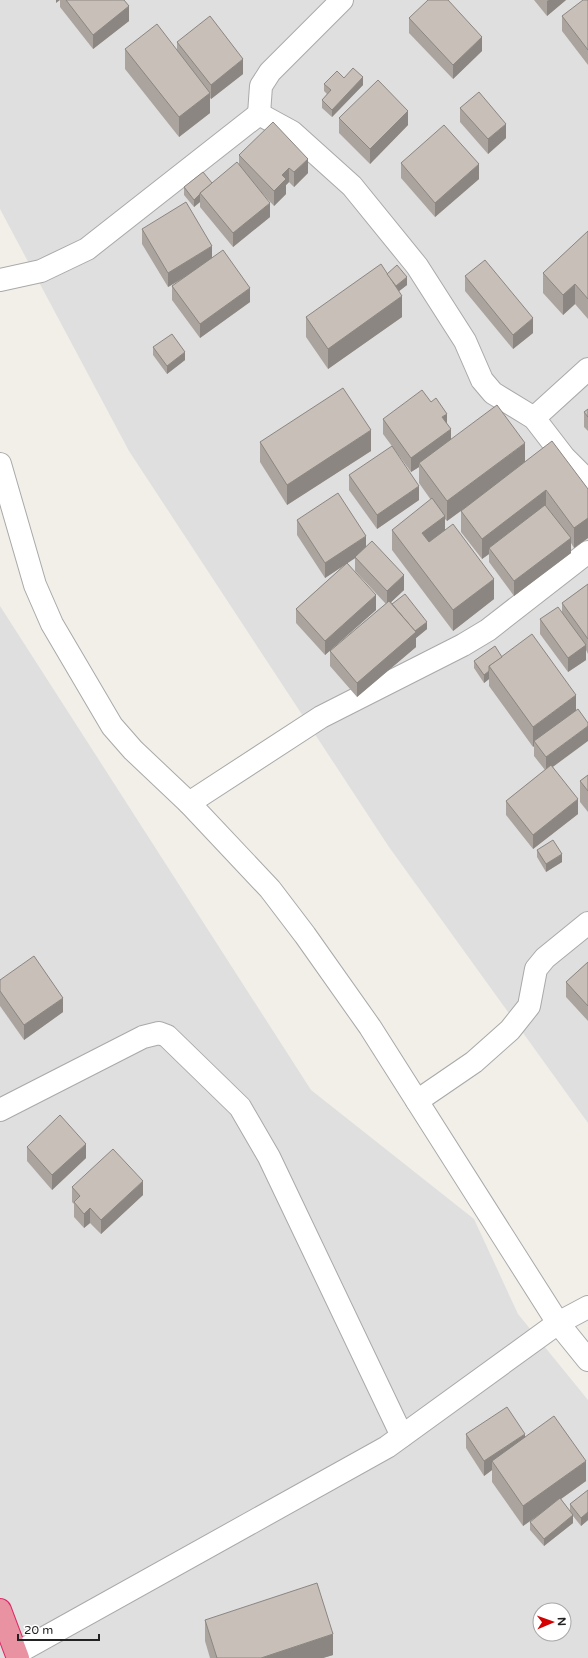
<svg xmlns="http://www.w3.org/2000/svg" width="588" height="1658" viewBox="0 0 588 1658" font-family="'Varela Round',sans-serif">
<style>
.residential{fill:#e0dfdf;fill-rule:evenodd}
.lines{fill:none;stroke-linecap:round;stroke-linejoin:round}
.minor-casing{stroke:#a9a9a9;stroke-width:24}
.highway-casing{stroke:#dc2a67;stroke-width:24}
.minor{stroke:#fff;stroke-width:22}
.highway{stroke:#e892a2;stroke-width:22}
.wall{fill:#aba49e}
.shaded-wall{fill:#8b8681}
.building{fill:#c7bfb8;stroke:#8b8681}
</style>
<rect width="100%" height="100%" fill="#f2efe9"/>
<g class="residential">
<path d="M0,0H588V1123L389,847L129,451L0,209Z"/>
<path d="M0,606L311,1090L474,1219L518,1314L588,1400V1658H0ZM540,1610H564V1634H540Z"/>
</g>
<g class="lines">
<g class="minor-casing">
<g id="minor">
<path d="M259,114L261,86L270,72L342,0"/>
<path d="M0,280L41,271L87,249L259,114L292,132L352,186L417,266L465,341L482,380L493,393L534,418L564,457L588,481"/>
<path d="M534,418L588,369"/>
<path d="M0,464L35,585L52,624L112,726L133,750L189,803L270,889L305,935L370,1027L558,1323L588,1360"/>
<path d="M189,803L321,717L463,645L488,630L588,552"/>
<path d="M417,1101L474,1062L510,1030L529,1006L536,969L545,958L588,923"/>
<path d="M0,1110L143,1037L159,1033L167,1036L240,1107L269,1157L402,1436"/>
<path d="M17,1653L387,1447L558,1323L588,1307"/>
</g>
</g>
<g class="highway-casing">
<path id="highway" d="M0,1610L18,1658"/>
</g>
<use href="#minor" class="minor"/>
<use href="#highway" class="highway"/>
</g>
<g class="wall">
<path d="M60,0H124L129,21L93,49L60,7Z"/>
<path d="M534,0H566L547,16Z"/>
<path d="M588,0V65L562,31V16Z"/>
<path d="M409,18L482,51L453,79L409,33Z"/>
<path d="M177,42L243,74L211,99L210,98V113L179,137L125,69V49L177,50Z"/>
<path d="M344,78L363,85L332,117L322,108V100L327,94L324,91V84Z"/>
<path d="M460,108L506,138L488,154L460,122Z"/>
<path d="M339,118L408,125L370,164L339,133Z"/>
<path d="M239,155L308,173L294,187L289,182L286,185V194L274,206L262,193L270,217L233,247L200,207V202L194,207L184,195V187L212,183L239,165Z"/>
<path d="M401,163L479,179L435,217L401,178Z"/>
<path d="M142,229L250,302L200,338L172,300V286L184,278L168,287L142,244Z"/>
<path d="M588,231V319L575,304L563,315L543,293V273Z"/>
<path d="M387,274L407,285L399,291L402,317L328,369L306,337V317Z"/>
<path d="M465,276L533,333L513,349L465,291Z"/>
<path d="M153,347L185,360L167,374L153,355Z"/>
<path d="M588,409V431L584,427V412Z"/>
<path d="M383,419L447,424L451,439L525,462L588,489V538L574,548L571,543V553L514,596L489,562V554L482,559L461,532V511L480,497L447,521L445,519V529L494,599L453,631L392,550V530L431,500L419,483V467L411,472L383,434Z"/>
<path d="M260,442L371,451L287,505L260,462Z"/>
<path d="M349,475L419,500L377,529L349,490Z"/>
<path d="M297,520L366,547L404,590L391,602L427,629L416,638V647L357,697L330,666V651L386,604L355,571V557L347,563L376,610L325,655L296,623V609L347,563L325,578L297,535Z"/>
<path d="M588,584V654L586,650V660L568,672L540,634V619L562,613V603Z"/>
<path d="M495,646L553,767L578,814L533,849L506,815V801L545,770L534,756V746L533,747L489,686V679L484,683L474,668V661Z"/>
<path d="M588,775V812L580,802V781Z"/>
<path d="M537,850L562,862L546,872L537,857Z"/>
<path d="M588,962V1021L566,997V982Z"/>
<path d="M0,980L63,1012L24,1040L0,1006Z"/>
<path d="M27,1147L86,1158L52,1190L27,1161Z"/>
<path d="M72,1187L143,1195L101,1234L90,1223L84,1228L74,1217V1204L72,1202Z"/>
<path d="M466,1434L525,1437L586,1481L561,1499L570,1511V1504L588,1490V1520L581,1526L573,1516V1523L544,1546L530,1530V1522L539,1515L523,1526L492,1482V1470L484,1476L466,1448Z"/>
<path d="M205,1620L333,1655L323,1658H210L205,1641Z"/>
</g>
<g class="shaded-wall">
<path d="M56,0H60L56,3Z"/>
<path d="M549,0H566L547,16V1Z"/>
<path d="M129,6V21L93,49V35Z"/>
<path d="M482,37V51L453,79V65Z"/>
<path d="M243,59V74L211,99V85Z"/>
<path d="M363,77V85L332,117V110Z"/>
<path d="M210,93V113L179,137V117Z"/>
<path d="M408,111V125L370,164V149Z"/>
<path d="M506,124V138L488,154V139Z"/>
<path d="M308,159V173L294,187V172Z"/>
<path d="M479,164V179L435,217V203Z"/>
<path d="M289,168V182L286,185V194L274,206V191L282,175Z"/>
<path d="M200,194V202L194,207V200Z"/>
<path d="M270,203V217L233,247V233Z"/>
<path d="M212,246V260L168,287V273Z"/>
<path d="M407,277V285L394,295V287Z"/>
<path d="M575,284V304L563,315V295Z"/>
<path d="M250,288V302L200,338V324Z"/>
<path d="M402,296V317L328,369V349Z"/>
<path d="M533,318V333L513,349V335Z"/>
<path d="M185,352V360L167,374V366Z"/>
<path d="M447,414V429L442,417Z"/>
<path d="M451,429V444L419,463V467L411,472V458Z"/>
<path d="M371,430V451L287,505V485Z"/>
<path d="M525,443V464L447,521V501Z"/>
<path d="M419,486V500L377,529V515Z"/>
<path d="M546,490V511L489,548V554L482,559V539Z"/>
<path d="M445,516V536L422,553V533Z"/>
<path d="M588,518V538L574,548V528Z"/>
<path d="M366,536V551L325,578V563Z"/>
<path d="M571,538V553L514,596V581Z"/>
<path d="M404,575V590L387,606V591Z"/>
<path d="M494,579V599L453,631V610Z"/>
<path d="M376,595V610L325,655V641Z"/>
<path d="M427,622V629L416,638V647L357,697V683L413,632Z"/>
<path d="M586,645V660L568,672V658Z"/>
<path d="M489,671V679L484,683V675Z"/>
<path d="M576,695V715L534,741V746L533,747V727Z"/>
<path d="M588,726V741L546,772V757Z"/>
<path d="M578,799V814L533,849V835Z"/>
<path d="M562,854V862L546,872V864Z"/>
<path d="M63,998V1012L24,1040V1025Z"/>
<path d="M86,1144V1158L52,1190V1175Z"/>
<path d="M143,1181V1195L101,1234V1220Z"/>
<path d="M90,1208V1223L84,1228V1214Z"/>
<path d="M525,1434V1449L492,1461V1470L484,1476V1461Z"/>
<path d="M586,1461V1481L523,1526V1506Z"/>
<path d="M588,1512V1520L581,1526V1518Z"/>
<path d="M573,1515V1523L544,1546V1539Z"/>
<path d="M333,1634V1655L323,1658H261Z"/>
</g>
<g class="building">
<path d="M66,0H124L129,6L93,35Z"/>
<path d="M428,0H448L482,37L453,65L409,18Z"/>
<path d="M583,0H588V50L562,16Z"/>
<path d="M210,16L243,59L211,85L177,42Z"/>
<path d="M157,24L210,93L179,117L125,49Z"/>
<path d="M353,68L363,77L332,110L322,100L331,90L324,84L337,71L344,78Z"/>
<path d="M378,80L408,111L370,149L339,118Z"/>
<path d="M479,92L506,124L488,139L460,108Z"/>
<path d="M273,122L308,159L294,172L289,168L282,175L286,179L274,191L239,155Z"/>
<path d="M444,125L479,164L435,203L401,163Z"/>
<path d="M237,162L270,203L233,233L200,193Z"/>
<path d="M203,172L212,183L200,193V194L194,200L184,187Z"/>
<path d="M186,202L212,246L168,273L142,229Z"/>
<path d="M588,231V299L575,284L563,295L543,273Z"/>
<path d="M223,250L250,288L200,324L172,286Z"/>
<path d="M485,260L533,318L513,335L465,276Z"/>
<path d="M381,264L402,296L328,349L306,317Z"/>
<path d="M397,265L407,277L396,286L387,274Z"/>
<path d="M172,334L185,352L167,366L153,347Z"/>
<path d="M343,388L371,430L287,485L260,442Z"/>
<path d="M422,390L431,402L436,398L447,414L442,417L451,429L411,458L383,419Z"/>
<path d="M497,405L525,443L447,501L419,463Z"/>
<path d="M588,409V417L584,412Z"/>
<path d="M552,441L588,489V518L574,528L546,490L482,539L461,511Z"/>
<path d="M392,446L419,486L377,515L349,475Z"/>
<path d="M338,493L366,536L325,563L297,520Z"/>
<path d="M432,498L445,516L422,533L429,542L453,524L494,579L453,610L392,530Z"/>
<path d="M545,505L571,538L514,581L489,548Z"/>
<path d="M372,541L404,575L387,591L355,557Z"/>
<path d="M347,563L376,595L325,641L296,609Z"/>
<path d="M588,584V639L562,603Z"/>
<path d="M405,594L427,622L415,631L392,604Z"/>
<path d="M389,601L416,632L357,683L330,651Z"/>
<path d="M558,607L586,645L568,658L540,619Z"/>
<path d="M532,634L576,695L533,727L489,666Z"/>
<path d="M495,646L502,657L489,666V671L484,675L474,661Z"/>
<path d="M578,709L588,723V726L546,757L534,741Z"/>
<path d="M551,765L578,799L533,835L506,801Z"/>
<path d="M588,775V791L580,781Z"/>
<path d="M553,840L562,854L546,864L537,850Z"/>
<path d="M34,956L63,998L24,1025L0,991V980Z"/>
<path d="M588,962V1006L566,982Z"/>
<path d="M60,1115L86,1144L52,1175L27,1147Z"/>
<path d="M113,1149L143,1181L101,1220L90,1208L84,1214L74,1202L80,1196L72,1187Z"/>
<path d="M507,1407L525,1434L484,1461L466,1434Z"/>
<path d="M554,1416L586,1461L523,1506L492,1461Z"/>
<path d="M588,1490V1512L581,1518L570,1504Z"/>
<path d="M560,1498L573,1515L544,1539L530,1522Z"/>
<path d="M317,1583L333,1634L261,1658H217L205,1620Z"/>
</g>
<g transform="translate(552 1622) rotate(88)"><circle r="19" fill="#ffffff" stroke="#a7a7a7"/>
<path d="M0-3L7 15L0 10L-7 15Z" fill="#d40000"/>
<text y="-6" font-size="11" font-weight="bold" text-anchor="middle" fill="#222222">N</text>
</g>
<path d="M18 1634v6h81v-6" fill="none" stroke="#222222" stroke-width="2"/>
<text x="24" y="1634" font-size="12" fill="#222222" stroke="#ffffff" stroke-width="3" paint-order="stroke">20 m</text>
</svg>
